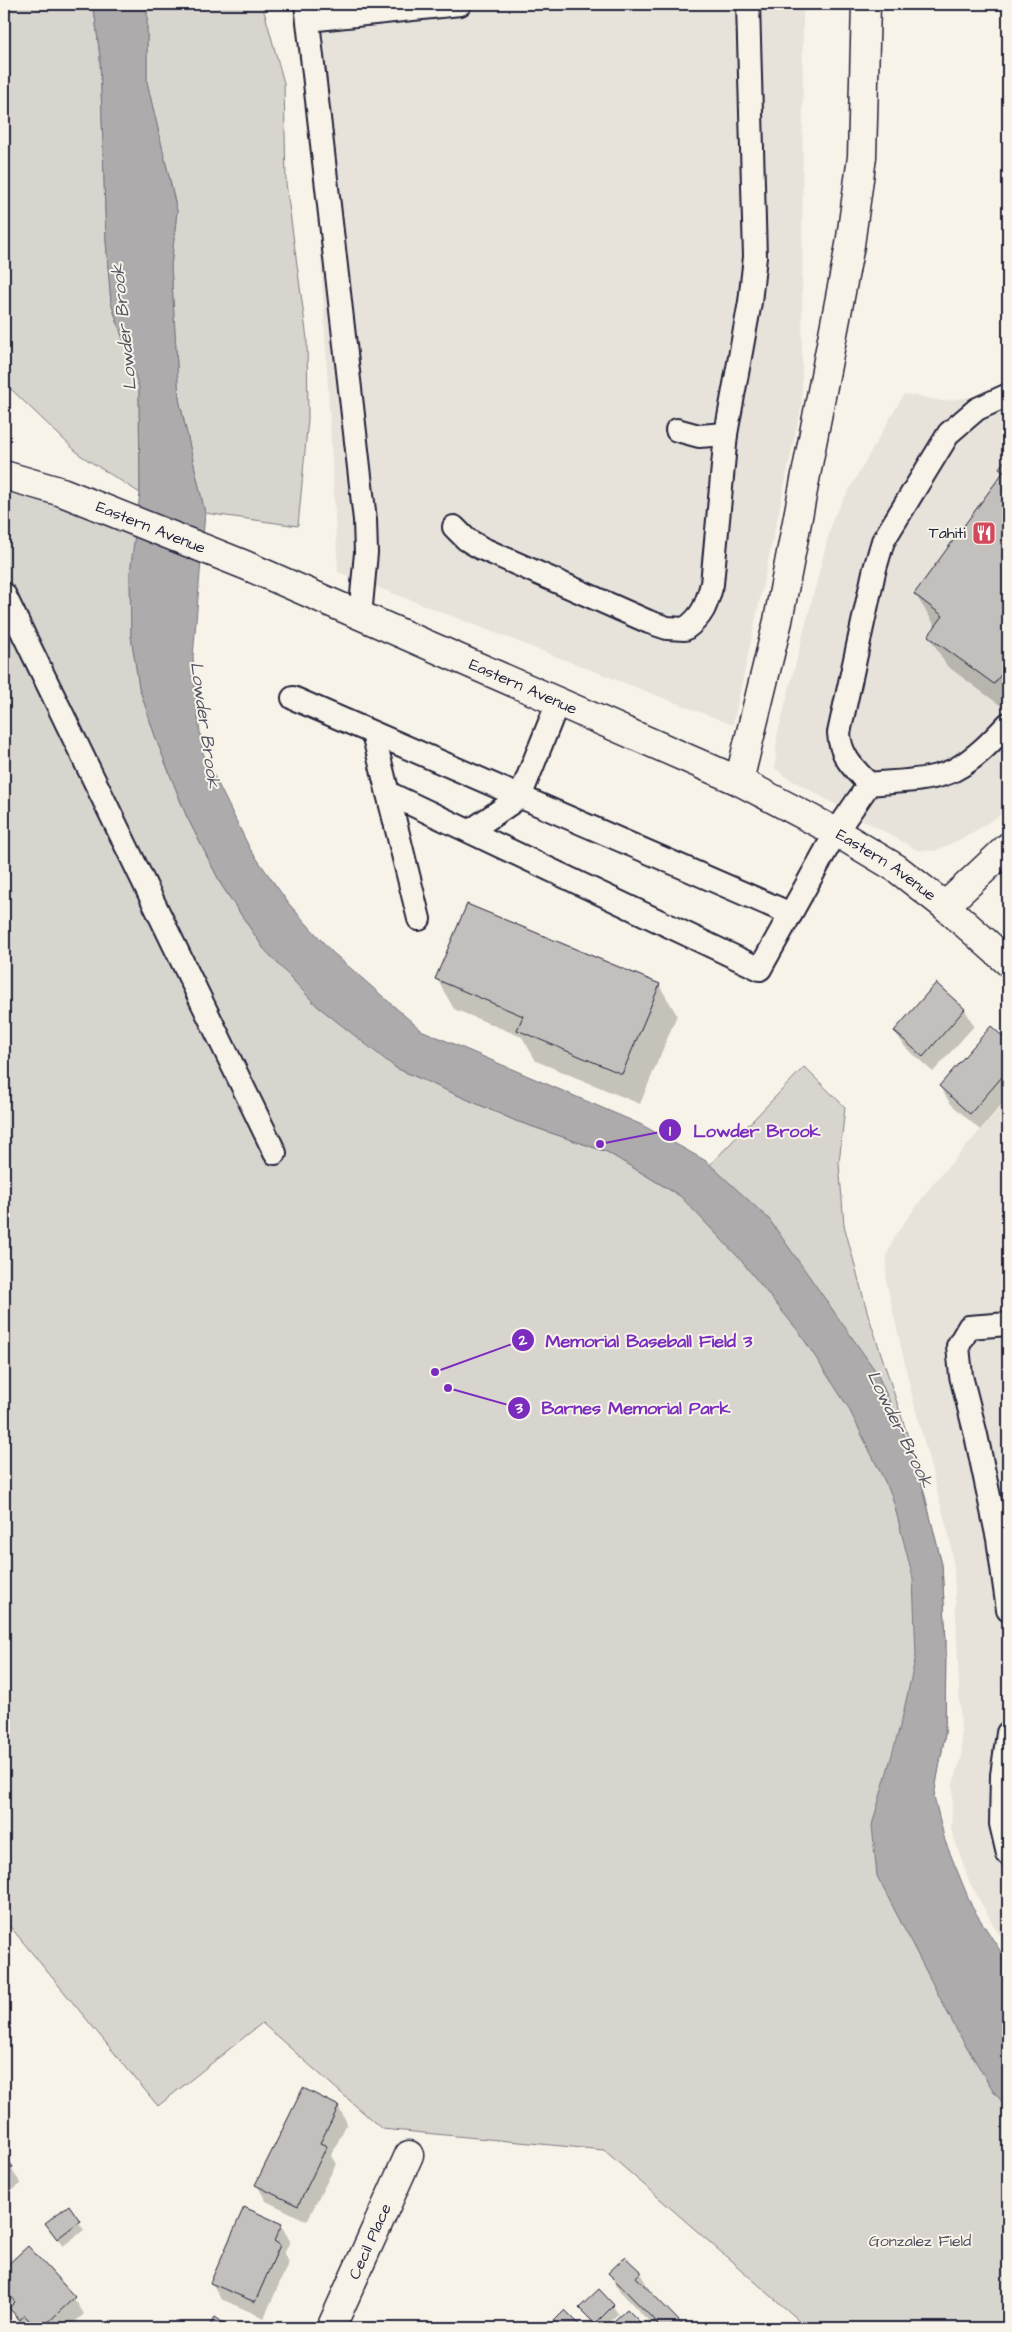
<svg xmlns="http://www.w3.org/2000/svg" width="1012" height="2332" viewBox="0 0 1012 2332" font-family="'Architects Daughter',sans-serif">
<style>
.built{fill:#e7e3db}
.green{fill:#d8d5cf;stroke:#7d7c85}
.water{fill:#aeabad;stroke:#76747f}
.shadow{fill:#0003}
.building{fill:#c2bfbd;stroke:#22223b}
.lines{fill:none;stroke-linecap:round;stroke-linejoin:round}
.lane-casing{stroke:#22223b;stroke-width:26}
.street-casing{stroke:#22223b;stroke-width:31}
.secondary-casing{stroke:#22223b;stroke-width:31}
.lane{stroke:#f7f3e8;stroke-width:22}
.street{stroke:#f7f3e8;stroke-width:28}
.secondary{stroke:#f7f3e8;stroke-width:28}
.labels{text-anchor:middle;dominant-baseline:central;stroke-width:4;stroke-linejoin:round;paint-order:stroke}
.street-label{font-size:16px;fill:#22223b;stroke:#f7f3e8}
.poi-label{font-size:16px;fill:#22223b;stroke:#f7f3e8;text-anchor:end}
.park-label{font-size:16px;fill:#504f60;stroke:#f7f3e8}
.water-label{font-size:18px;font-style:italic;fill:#535263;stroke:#f7f3e8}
.leader{fill:none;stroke:#7b2cbf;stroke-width:2}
.callout-dot{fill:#7b2cbf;stroke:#f7f3e8;stroke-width:2}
.mark-label{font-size:15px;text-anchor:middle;font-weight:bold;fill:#fff}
.callout-label{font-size:18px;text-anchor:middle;font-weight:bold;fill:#7b2cbf;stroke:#f7f3e8;stroke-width:4;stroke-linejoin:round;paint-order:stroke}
</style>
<rect width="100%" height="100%" fill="#f7f3e8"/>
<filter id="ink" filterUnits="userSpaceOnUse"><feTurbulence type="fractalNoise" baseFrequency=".02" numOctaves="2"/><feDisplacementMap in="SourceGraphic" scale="10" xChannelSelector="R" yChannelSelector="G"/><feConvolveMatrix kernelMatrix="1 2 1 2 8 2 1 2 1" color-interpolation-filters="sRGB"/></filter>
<g filter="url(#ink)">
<g class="built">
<path d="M307,4H803L802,403L733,725L338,572Z"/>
<path d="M1008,384V810L967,836L935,851L917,850L784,776L775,768L777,736L833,518L904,394L943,401L972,397Z"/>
<path d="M1008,1099V1946L996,1930L969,1881L951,1829L953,1784L962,1756L954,1570L950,1540L913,1400L886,1281L887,1255L896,1234L932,1185Z"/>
</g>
<g class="green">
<path d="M4,4H91L95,16L100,57L106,241L111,303L139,387L140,493L80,455L12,390L4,384Z"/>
<path d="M147,4H262L284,83L286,183L307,339L308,419L298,526L205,513L179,399L171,266L177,211L147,82Z"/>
<path d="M4,475L137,522L130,574L131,636L139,687L156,739L186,815L222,886L264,949L396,1068L516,1121L607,1152L680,1196L804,1067L845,1107L839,1163L844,1225L867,1311L917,1464L942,1565L946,1642L945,1734L911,1920L1008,2058V2328H808L604,2150L382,2129L262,2023L158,2106L4,1919Z"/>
</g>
<path class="water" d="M91,4H147V82L177,211L171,266L179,399L205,513L193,657L196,704L203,753L250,849L289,904L331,951L421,1030L642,1125L706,1161L769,1219L877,1373L917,1464L942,1565L946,1642L945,1734L934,1796L945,1841L972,1907L1008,1963V2109L994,2092L956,2029L877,1876L872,1825L902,1719L916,1655L913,1578L892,1496L848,1407L799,1332L739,1258L680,1196L607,1152L516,1121L396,1068L317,1006L264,949L222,886L186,815L156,739L139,687L131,636L130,574L140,493L139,387L111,303L106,241L100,57L95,16Z"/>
<g class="shadow">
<path d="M1008,458V711L947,666L929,636L936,627L915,594L1004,474L1001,468Z"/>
<path d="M437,979L659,985L677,1015L640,1104L536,1061L522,1037L454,1009Z"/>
<path d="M936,985L965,1010L974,1026L933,1072L905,1047L895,1031Z"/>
<path d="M992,1028L1008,1043V1097L980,1130L950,1103L940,1087Z"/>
<path d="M338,2106L347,2123L331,2156L336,2164L307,2221L266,2201L257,2185Z"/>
<path d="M4,2157L21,2184L4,2196Z"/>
<path d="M68,2207L84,2230L63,2246L51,2231Z"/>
<path d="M281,2225L290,2241L284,2254L289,2262L264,2318L221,2299L212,2283Z"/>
<path d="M28,2247L74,2298L84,2314L68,2328H23L10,2308L13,2305L4,2295V2270Z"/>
<path d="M640,2273L649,2289L648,2291L684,2328H655L619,2290L610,2274Z"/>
<path d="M599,2291L613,2306L618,2314L603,2328H597L580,2308Z"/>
<path d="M565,2312L581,2328H553L551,2326Z"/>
</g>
<g class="building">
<path d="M1008,456V665L994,684L928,636L943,616L914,594L1004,471L999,468Z"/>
<path d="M467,904L660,984L622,1074L517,1030L523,1016L435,979Z"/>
<path d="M936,983L965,1009L923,1057L894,1031Z"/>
<path d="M991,1026L1008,1041V1070L970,1114L939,1086Z"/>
<path d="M303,2088L339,2106L320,2143L327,2146L298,2206L255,2185Z"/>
<path d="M4,2155L13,2167L4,2173Z"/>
<path d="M69,2205L80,2221L57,2239L45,2223Z"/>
<path d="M244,2207L282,2224L274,2241L280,2245L255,2302L210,2283Z"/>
<path d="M28,2246L75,2297L42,2328H37L24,2315L20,2320L9,2308L15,2302L4,2290V2268Z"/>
<path d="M625,2257L641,2272L636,2277L686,2328H653L658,2324L608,2273Z"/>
<path d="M599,2289L614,2305L595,2324L579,2308Z"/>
<path d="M627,2309L646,2328H622L614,2321Z"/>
<path d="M565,2310L582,2327L553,2328L550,2325Z"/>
<path d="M215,2317L231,2328H208Z"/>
</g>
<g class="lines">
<g class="lane-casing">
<g id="lane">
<path d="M306,4L365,520L366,553L360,616"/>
<path d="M308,20L460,4"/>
<path d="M677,430L699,436L726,434"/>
<path d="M454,527L466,539L481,548L649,622L667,628L685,629C703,616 706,606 712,584L726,434L750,302L755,257L748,4"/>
<path d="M4,594L275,1153"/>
<path d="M293,698L791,914"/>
<path d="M373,733L419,919"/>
<path d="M869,784C854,769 840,756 839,733L874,572L883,541L949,433L977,409L1008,395"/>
<path d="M388,793L760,969L836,832L869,784C897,781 929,782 954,770C975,759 992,741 1008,724"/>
<path d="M470,831L520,797L558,702"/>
<path d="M1008,1324L969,1327L958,1346L961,1376L976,1435L998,1539L1008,1610"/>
<path d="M1008,1733L1002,1775L1001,1824L1008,1854"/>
</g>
</g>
<g class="street-casing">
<g id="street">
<path d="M739,781L778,621L850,245L862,157L866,4"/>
<path id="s1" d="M331,2328L409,2155"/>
</g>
</g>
<g class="secondary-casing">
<g id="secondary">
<path id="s2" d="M4,475L62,492L245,565L739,781L836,832L896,868L945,906L1008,962"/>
<path d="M945,906L1008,847"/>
</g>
</g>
<use href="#lane" class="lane"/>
<use href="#street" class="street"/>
<use href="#secondary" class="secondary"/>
</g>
</g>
<defs>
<g id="restaurant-square" transform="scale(1.25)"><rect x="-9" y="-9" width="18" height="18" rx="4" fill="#d1495b" stroke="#f7f3e8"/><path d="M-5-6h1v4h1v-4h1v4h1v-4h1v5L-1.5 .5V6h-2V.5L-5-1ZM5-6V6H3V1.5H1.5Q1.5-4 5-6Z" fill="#fff"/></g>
</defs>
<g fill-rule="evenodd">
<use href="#restaurant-square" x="984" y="533"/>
</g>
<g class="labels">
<g class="street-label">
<text stroke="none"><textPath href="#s2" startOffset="156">Eastern Avenue</textPath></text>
<text stroke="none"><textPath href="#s2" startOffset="561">Eastern Avenue</textPath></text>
<text stroke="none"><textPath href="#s2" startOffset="966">Eastern Avenue</textPath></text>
<text stroke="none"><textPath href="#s1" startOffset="95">Cecil Place</textPath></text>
</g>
<g class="poi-label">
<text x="966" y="533">Tahiti</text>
</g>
<g class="park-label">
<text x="920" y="2241">Gonzalez Field</text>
</g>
<g class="water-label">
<text transform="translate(124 327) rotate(-96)">Lowder Brook</text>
<text transform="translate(205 725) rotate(82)">Lowder Brook</text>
<text transform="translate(900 1429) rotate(64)">Lowder Brook</text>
</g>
</g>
<path class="leader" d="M600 1144L670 1130M435 1372L523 1340M448 1388L519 1408"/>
<g class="callout-dot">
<circle cx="600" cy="1144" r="5"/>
<circle cx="435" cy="1372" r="5"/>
<circle cx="448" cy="1388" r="5"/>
<circle cx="670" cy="1130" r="12"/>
<circle cx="523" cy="1340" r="12"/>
<circle cx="519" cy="1408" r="12"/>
</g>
<g class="mark-label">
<text x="670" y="1136">1</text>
<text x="523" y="1345">2</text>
<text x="519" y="1413">3</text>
</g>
<g class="callout-label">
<text x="757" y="1137">Lowder Brook</text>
<text x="649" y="1347">Memorial Baseball Field 3</text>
<text x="636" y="1414">Barnes Memorial Park</text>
</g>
<rect width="1012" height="2332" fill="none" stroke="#f7f3e8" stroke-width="20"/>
<rect x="10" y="10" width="992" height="2312" fill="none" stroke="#22223b" stroke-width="2" filter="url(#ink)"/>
</svg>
